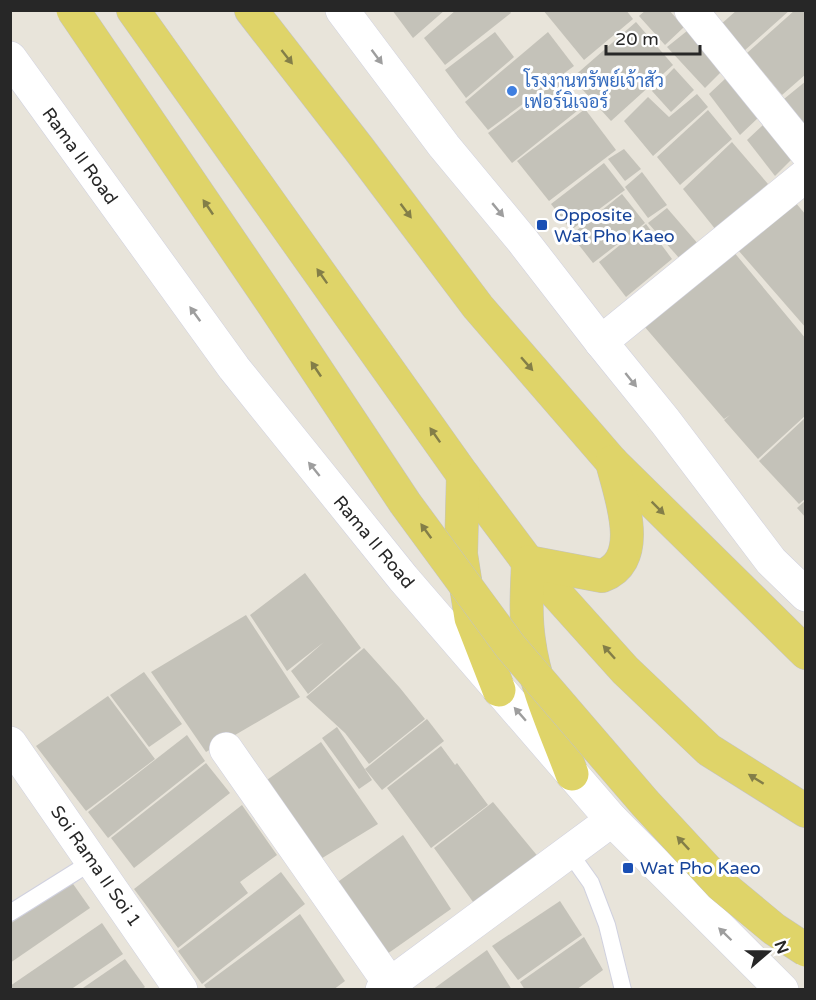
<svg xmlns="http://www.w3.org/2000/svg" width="816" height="1000" viewBox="0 0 816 1000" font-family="'Varela Round',Sarabun,sans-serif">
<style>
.building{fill:#c4c2b9}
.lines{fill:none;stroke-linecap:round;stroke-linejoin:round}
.lane-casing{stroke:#d0d1df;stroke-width:18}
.street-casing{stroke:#d0d1df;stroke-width:34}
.secondary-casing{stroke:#d0d1df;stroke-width:34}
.primary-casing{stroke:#c3c3c3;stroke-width:34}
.lane{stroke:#fff;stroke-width:16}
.street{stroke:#fff;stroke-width:33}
.secondary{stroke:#fff;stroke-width:33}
.primary{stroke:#dfd469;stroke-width:33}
.primary-bridge-casing{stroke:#c3c3c3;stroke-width:34;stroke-linecap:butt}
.primary-bridge{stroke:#dfd469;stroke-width:33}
.oneway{fill:#837e48}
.oneway2{fill:#9e9e9e}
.shop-dot{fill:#3f7fe0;stroke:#fff;stroke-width:2}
.transit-dot{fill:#1a4fb4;stroke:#fff;stroke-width:2}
.labels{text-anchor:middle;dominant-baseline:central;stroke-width:6;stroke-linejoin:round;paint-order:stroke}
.shop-label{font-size:18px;fill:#366cbe;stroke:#fff;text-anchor:start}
.street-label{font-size:18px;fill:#272727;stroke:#fff}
.transit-label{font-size:18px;fill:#164399;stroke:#fff;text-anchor:start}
</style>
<rect width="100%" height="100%" fill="#e8e4da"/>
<g class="building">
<path d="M392,10H445L413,38Z"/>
<path d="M456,10H509L511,13L445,65L424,38Z"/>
<path d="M543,10H626L633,19L584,60Z"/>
<path d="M646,10H669L684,27L665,45L639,16Z"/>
<path d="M737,10H790L744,51L720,25Z"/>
<path d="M795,10H806V74L782,95L747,53Z"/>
<path d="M636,22L673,65L611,121L572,78Z"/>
<path d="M687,31L722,71L705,88L667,47Z"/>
<path d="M495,32L514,57L466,98L445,70Z"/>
<path d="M548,32L574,66L488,130L465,102Z"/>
<path d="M674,68L694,90L671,112L652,91Z"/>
<path d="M726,78L759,117L740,135L709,94Z"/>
<path d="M559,80L582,107L512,163L488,133Z"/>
<path d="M806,81V126L784,99Z"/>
<path d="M697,94L708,107L653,156L624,121L648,97L669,117Z"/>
<path d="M585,109L616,150L549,201L517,161Z"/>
<path d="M708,110L732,139L680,185L657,157Z"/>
<path d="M765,123L793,158L775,176L747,140Z"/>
<path d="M732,142L768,184L716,230L683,189Z"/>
<path d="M624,149L641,169L625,181L608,159Z"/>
<path d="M604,163L625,190L571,230L551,204Z"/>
<path d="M642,172L667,205L648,218L625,187Z"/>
<path d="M622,194L645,223L593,263L571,235Z"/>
<path d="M795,202L806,215V328L738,250Z"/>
<path d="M667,208L699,245L680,259L648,223Z"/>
<path d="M646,224L672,259L626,297L599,262Z"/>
<path d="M733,251L806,339V415L758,459L724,420L730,415L724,419L644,326Z"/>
<path d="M806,417V498L799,504L759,461Z"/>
<path d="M806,500V518L797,508Z"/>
<path d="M305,573L361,648L308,694L291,671L324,642L287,671L250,615Z"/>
<path d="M246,615L300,697L206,752L151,672Z"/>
<path d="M364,648L400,688L425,719L369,764L345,733L306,697Z"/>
<path d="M144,672L182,724L149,747L110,695Z"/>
<path d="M108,696L155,759L86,811L36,746Z"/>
<path d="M427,719L444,741L382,790L365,769Z"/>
<path d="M337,727L372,780L359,789L322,738Z"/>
<path d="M187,735L205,761L108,838L88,812Z"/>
<path d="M321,742L378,824L319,860L264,782Z"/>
<path d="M441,746L455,765L457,763L488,805L431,848L387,788Z"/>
<path d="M206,763L230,793L134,868L111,838Z"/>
<path d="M493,802L540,859L476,906L434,848Z"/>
<path d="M242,805L277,855L240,882L248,893L178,948L134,889Z"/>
<path d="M403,835L451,909L363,971L314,899Z"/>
<path d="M281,872L305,904L202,984L178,951Z"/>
<path d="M71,881L90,908L10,963V924Z"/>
<path d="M560,901L582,935L518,980L492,946Z"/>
<path d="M300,914L345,981L333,990H207L204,985Z"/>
<path d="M102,923L123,954L70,990H10V986Z"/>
<path d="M584,937L603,970L576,990H525L520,982Z"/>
<path d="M487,950L512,990H432Z"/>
<path d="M125,959L145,987L141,990H80Z"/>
</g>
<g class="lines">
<g class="lane-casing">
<g id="lane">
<path d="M569,852L591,883L607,925L623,990"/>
<path d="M10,913L93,861"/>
</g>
</g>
<g class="street-casing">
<g id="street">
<path d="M691,10L806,152"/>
<path d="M601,342L806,175"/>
<path d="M10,743L181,990"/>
<path d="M226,749L390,984"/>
<path d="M382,990L612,820"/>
</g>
</g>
<g class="secondary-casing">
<g id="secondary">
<path d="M342,10L444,146L522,240L601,342L665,421L771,561L806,595"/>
<path d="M10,58L234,368L403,578L612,820L782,990"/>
</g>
</g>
<g class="primary-casing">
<g id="primary">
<path d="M133,10L463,475L528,562L625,670L709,750L806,811"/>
<path d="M251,10L359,149L478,307L612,462L806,653"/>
<path d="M463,475L461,554L471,618L499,690"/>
<path d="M572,774C556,731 535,687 529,641C525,614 527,588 528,562L602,576C646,560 620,495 612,462"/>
</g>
</g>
<use href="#lane" class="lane"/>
<use href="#street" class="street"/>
<use href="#secondary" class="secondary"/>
<use href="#primary" class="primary"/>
<g class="primary-bridge-casing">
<path id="primary-bridge" d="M73,10L273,304L405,503L510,646L645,803L721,885L774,929L806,950"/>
</g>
<use href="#primary-bridge" class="primary-bridge"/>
</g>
<defs><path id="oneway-solid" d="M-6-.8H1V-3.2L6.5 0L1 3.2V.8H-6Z" transform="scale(1.5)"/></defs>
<g class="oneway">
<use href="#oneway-solid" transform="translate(287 57) rotate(52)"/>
<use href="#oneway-solid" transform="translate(208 207) rotate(-124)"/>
<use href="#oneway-solid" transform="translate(406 211) rotate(53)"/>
<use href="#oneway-solid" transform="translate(322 276) rotate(-125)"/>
<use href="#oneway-solid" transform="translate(527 364) rotate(49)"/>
<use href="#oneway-solid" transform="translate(316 369) rotate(-124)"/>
<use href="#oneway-solid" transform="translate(435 435) rotate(-125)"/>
<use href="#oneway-solid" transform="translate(658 508) rotate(45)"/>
<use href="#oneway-solid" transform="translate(426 531) rotate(-126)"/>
<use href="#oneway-solid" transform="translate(609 652) rotate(-132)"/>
<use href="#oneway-solid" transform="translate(756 779) rotate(-148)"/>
<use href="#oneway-solid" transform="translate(683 843) rotate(-133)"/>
</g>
<g class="oneway2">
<use href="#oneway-solid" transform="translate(377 57) rotate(53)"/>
<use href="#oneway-solid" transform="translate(498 210) rotate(50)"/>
<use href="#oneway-solid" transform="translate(195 314) rotate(-126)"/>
<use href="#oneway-solid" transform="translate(631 380) rotate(51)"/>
<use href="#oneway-solid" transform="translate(314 469) rotate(-129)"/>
<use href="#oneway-solid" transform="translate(520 714) rotate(-131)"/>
<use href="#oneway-solid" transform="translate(725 934) rotate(-136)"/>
</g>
<circle class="shop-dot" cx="512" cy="91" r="6"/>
<g class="transit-dot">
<rect x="536" y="219" width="12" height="12" rx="3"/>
<rect x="622" y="862" width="12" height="12" rx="3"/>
</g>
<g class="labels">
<g class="shop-label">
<text x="524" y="81">โรงงานทรัพย์เจ้าสัว<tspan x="524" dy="21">เฟอร์นิเจอร์</tspan></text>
</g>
<g class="street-label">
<text transform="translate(80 156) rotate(54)">Rama II Road</text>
<text transform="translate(374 542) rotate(50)">Rama II Road</text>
<text transform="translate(96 866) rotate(55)">Soi Rama II Soi 1</text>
</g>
<g class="transit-label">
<text x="554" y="215">Opposite<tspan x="554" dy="21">Wat Pho Kaeo</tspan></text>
<text x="640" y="868">Wat Pho Kaeo</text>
</g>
</g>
<rect width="816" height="1000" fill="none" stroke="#272727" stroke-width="24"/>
<g transform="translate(768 952) rotate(70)" stroke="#ffffff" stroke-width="4.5" paint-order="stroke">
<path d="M0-4.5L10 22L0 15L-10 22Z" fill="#272727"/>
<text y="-9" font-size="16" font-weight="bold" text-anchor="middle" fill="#272727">N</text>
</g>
<path d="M606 45v9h94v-9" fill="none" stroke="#272727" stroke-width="3"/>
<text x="615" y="45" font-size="18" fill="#272727" stroke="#ffffff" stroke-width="4.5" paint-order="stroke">20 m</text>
</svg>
